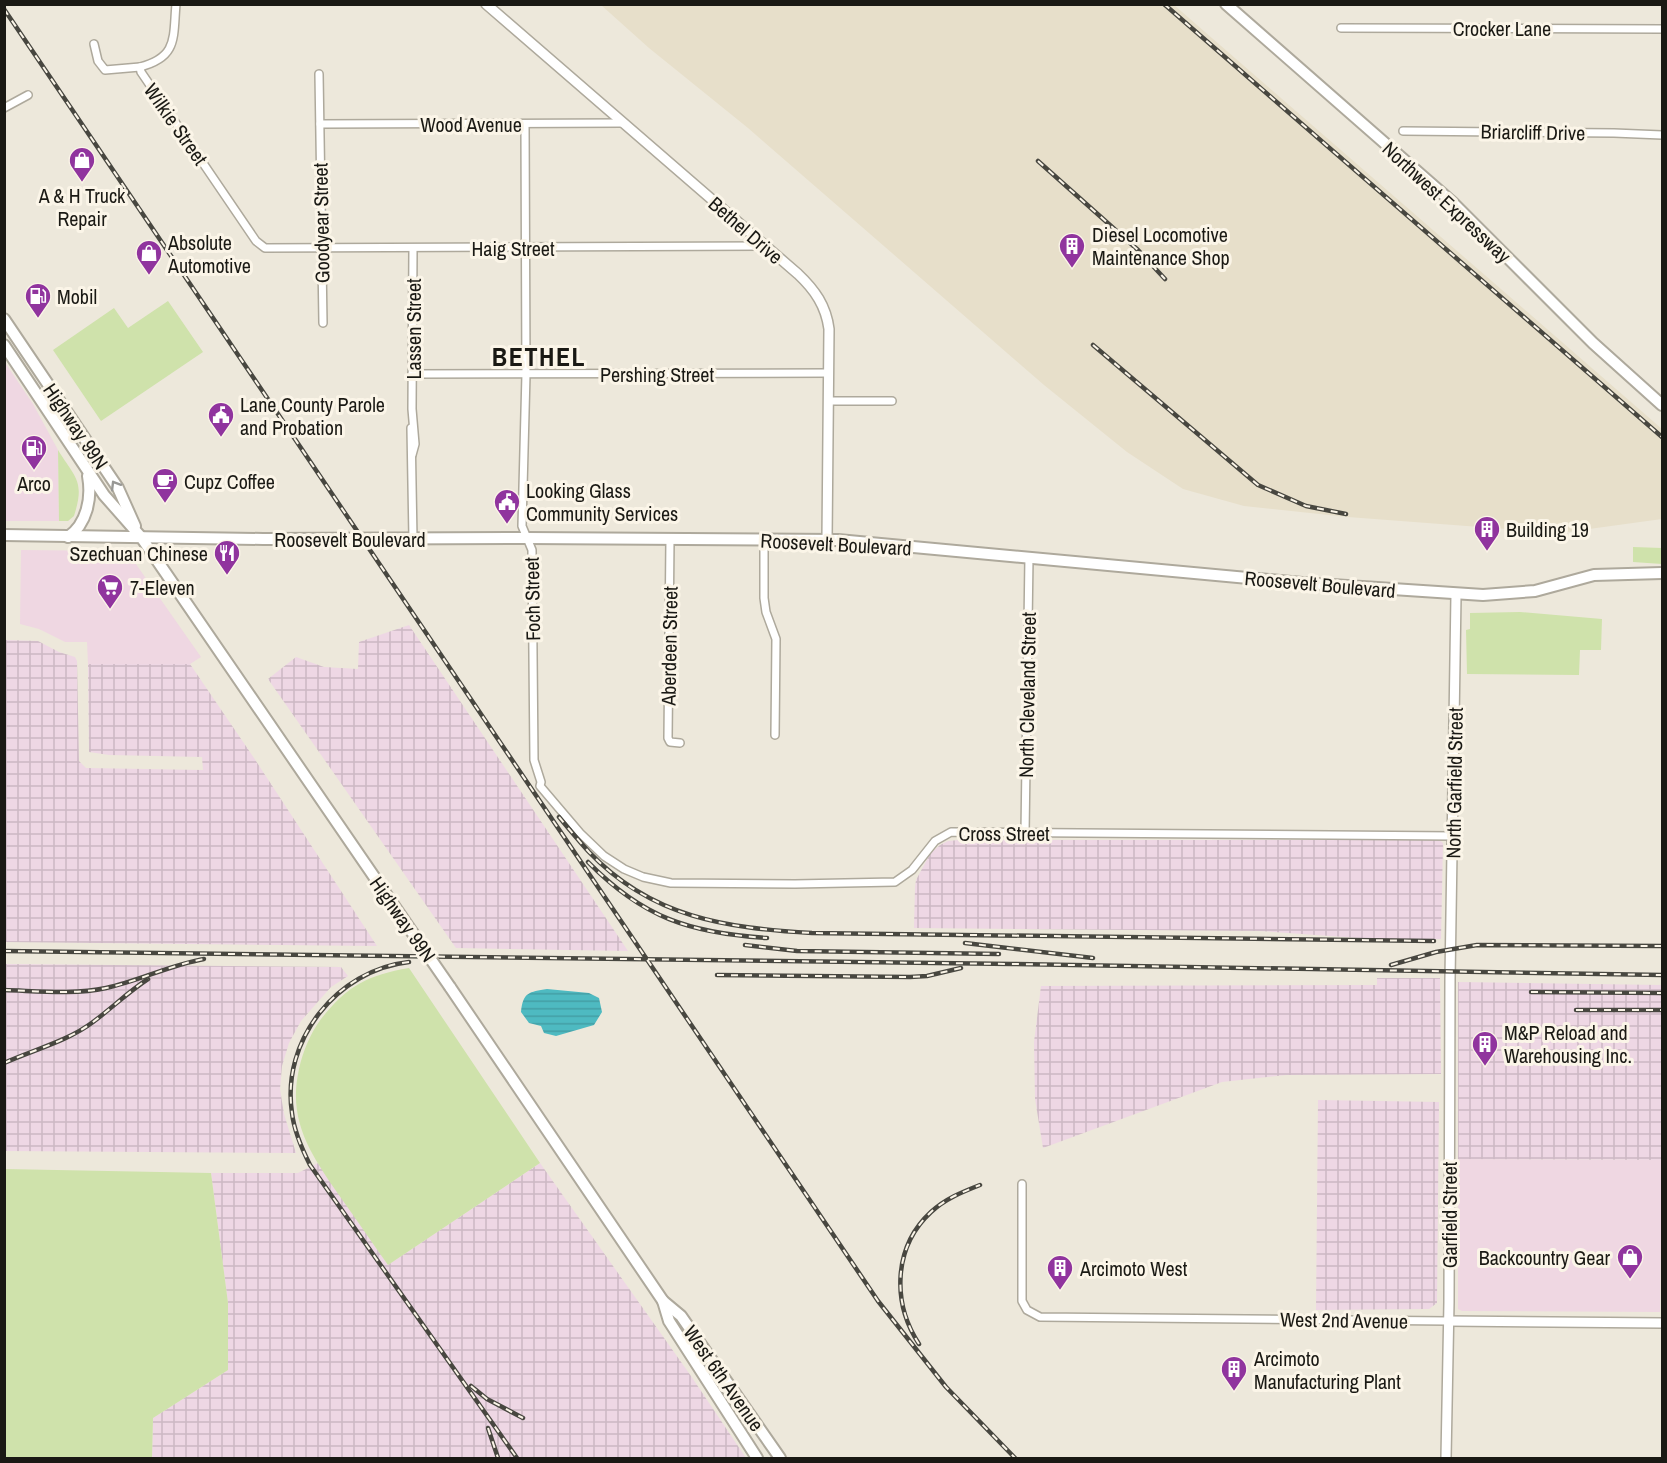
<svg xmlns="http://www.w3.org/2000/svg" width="1667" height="1463" viewBox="0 0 1667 1463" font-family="'Archivo Narrow',sans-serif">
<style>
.commercial{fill:#efd7e2}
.industrial{fill:url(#industrial-grid)}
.built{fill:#e7dfca}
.green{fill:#cfe2ab}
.water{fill:url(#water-rules)}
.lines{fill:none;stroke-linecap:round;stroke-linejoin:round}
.minor-casing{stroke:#aea99c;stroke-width:10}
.tertiary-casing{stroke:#aea99c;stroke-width:12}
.secondary-casing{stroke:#aea99c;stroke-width:14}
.primary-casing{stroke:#aea99c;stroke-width:14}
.minor{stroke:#fff;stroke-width:7}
.tertiary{stroke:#fff;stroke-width:9}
.secondary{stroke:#fff;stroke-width:10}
.primary{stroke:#fff;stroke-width:10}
.rail-casing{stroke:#484740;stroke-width:4.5}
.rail{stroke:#fbf5e8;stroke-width:2;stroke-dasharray:7;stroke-linecap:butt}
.primary-bridge-casing{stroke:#aea99c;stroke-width:14;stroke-linecap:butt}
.primary-bridge{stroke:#fff;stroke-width:10}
.oneway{stroke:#989895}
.labels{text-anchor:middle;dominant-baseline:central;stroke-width:6;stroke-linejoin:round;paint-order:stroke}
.street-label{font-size:20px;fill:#1a1914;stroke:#fbf5e8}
.poi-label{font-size:20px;fill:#1a1914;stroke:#fbf5e8;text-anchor:start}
.district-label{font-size:26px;font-weight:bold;letter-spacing:1.5px;fill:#1a1914;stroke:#fbf5e8}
</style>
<defs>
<pattern id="industrial-grid" width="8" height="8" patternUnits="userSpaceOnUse" patternTransform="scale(1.5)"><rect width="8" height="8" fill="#eed7e4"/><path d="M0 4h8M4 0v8" fill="none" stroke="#ccb8c3"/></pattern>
<pattern id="water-rules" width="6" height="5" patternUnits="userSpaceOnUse" patternTransform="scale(1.5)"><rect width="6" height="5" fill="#4ebac1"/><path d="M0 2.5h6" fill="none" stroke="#449fa5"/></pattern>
</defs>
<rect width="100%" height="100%" fill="#ede8db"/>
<g class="commercial">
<path d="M4,361L33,404L58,450L59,521H5Z"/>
<path d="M21,550L121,551L127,554L131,557L201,657L190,664H88L87,642H65L39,629L20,624Z"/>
<path d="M1458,1159L1662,1160L1660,1312L1462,1311L1458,1309Z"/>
</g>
<g class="industrial">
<path d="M409,625L628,951L456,948L268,679L296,657L324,667L358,669L359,642Z"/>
<path d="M5,640L38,641L59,652L75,657L77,661L79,761L86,768L203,770L202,757L109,755L89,752L88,664H190L254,758L377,946L5,942Z"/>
<path d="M959,840H1439L1443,843L1441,939H1372L1260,931L914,928L915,887L916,880L930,854L940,845L948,841Z"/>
<path d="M5,964L341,967L348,976L331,987L301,1021L289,1043L282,1066L280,1089L284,1114L296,1153L5,1151Z"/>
<path d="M1377,978H1440L1441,1074L1286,1075L1222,1082L1043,1148L1035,1099L1034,1042L1041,986L1377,985Z"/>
<path d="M1458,982L1662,985V1160L1458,1159Z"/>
<path d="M1318,1100L1439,1102L1437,1303L1429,1309L1316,1310Z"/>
<path d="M318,1163L388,1265L540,1163L691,1376L746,1458H152L153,1418L228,1370V1303L211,1173H298Z"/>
</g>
<path class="built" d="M601,5H1174L1662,429V519L1560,533L1348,517L1244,506L1183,489L1127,452L1044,385L748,128L649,48Z"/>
<g class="green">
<path d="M168,301L203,352L101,421L53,350L114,308L128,328Z"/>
<path d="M58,450C76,479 85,481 74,516L68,521H59Z"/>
<path d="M1633,547L1662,548V564L1633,562Z"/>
<path d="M1520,612L1602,619L1601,650H1580L1579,675L1467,674L1466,630L1470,629V613Z"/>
<path d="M409,968L540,1163L388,1265C372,1243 357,1220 341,1198C312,1156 287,1122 299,1069C303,1051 310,1034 321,1019C347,986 368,975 409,968Z"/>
<path d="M5,1169L211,1173L228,1303V1370L153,1418L152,1458H5Z"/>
</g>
<path class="water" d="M547,989L589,993L599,998L602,1012L594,1025L556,1036L544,1033L541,1026L529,1023L521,1012C523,992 529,992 547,989Z"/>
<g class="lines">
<g class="minor-casing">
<g id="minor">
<path d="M176,4C173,38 178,57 140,67L141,72L256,241L265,248L765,246"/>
<path d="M1341,28L1662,29"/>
<path d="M94,44L98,61L105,70L140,67"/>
<path d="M319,74L323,323"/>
<path d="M4,108L28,95"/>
<path d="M320,124L622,123"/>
<path d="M525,124L526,374L522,526L532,550L534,760L541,782L540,786L580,833L604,856L624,869L643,877L671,883L795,884L895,882L912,870L935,841L951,832L1453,836"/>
<path d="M1403,131L1614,133L1662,135"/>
<path d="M412,374L829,373"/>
<path d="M829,401H892"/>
<path d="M411,428L413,539"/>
<path d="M412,455L415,444L412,409L413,249"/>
<path d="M670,539L668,738L670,742L680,743"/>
<path d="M764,540V598L766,612L776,639L775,735"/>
<path d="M1025,833L1029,557"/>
<path d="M1022,1184V1301L1027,1310L1040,1317L1448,1321"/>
</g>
</g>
<g class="tertiary-casing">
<g id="tertiary">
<path d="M486,4L798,274C815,290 826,306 829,329L827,540"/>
<path d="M1448,1321L1662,1323"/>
<path d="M1446,1458L1449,1302L1450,979L1456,595"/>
</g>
</g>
<g class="secondary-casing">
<g id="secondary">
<path d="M1226,4L1452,202L1593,343L1662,405"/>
<path d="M4,535L263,539L527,538L838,540L1302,583L1483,595L1535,591L1594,575L1662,573"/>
</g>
</g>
<g class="primary-casing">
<g id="primary">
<path d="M4,319L118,488L135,526"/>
<path d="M4,345L104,495L141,537L412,932"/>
<path d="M68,537C87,524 92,498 88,476"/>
<path d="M450,987L663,1301L681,1316L780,1458"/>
<path d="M663,1301L669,1321L757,1458"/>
</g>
</g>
<use href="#minor" class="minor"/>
<use href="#tertiary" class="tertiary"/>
<use href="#secondary" class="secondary"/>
<use href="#primary" class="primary"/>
<g class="rail-casing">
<g id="rail">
<path d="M1164,4L1662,437"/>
<path d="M4,9L878,1301L946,1387L1015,1458"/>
<path d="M1038,161L1138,250L1165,279"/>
<path d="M1093,345L1258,485L1306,506L1346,514"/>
<path d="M559,817C569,829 579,841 589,852C652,918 726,928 812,933L1434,941"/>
<path d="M588,862C643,918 690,933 767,938"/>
<path d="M965,943L1093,958"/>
<path d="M745,945L797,951L999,954"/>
<path d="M4,951L1012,964L1662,975"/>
<path d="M409,962C337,970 281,1040 292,1113C294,1131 302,1149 310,1165L517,1458"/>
<path d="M1391,965L1436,952L1477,945L1662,946"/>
<path d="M717,975L910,977L927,976L961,968"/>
<path d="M4,990C38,991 74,995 106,988C139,981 170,965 204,959"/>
<path d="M1531,992L1662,993"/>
<path d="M1576,1010H1662"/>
<path d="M4,1063C33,1050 68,1041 93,1022C112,1008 128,992 148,979"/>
<path d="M919,1344C892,1303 893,1247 931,1212C945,1199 962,1192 980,1185"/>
<path d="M471,1386L487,1399L523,1418"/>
<path d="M488,1428L498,1458"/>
</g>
</g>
<use href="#rail" class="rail"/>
<g class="primary-bridge-casing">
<path id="primary-bridge" d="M412,932L450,987"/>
</g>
<use href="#primary-bridge" class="primary-bridge"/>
</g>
<defs><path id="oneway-chevron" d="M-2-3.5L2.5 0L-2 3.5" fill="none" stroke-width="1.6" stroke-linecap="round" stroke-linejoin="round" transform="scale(1.5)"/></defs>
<use class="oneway" href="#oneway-chevron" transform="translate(115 485) rotate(-121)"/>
<defs>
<g id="shop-pin" transform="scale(1.35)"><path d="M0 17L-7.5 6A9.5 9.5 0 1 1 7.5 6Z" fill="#90349e" stroke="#fbf5e8"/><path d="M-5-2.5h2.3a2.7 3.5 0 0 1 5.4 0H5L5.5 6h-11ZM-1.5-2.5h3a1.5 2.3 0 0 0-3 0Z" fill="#fff"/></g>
<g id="building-pin" transform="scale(1.35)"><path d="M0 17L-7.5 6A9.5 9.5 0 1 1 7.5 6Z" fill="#90349e" stroke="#fbf5e8"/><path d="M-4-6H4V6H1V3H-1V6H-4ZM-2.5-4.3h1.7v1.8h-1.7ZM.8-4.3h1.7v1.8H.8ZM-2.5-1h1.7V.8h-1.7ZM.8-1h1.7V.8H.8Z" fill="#fff"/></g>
<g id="fuel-pin" transform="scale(1.35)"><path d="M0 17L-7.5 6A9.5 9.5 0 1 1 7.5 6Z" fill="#90349e" stroke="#fbf5e8"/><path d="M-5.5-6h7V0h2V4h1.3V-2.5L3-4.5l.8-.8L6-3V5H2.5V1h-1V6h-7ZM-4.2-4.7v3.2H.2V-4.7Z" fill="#fff"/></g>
<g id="civic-pin" transform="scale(1.35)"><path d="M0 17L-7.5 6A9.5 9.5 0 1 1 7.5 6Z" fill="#90349e" stroke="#fbf5e8"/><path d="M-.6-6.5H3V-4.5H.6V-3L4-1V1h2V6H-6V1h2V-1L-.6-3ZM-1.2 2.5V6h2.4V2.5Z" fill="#fff"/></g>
<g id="cafe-pin" transform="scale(1.35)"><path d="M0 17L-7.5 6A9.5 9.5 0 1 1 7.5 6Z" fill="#90349e" stroke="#fbf5e8"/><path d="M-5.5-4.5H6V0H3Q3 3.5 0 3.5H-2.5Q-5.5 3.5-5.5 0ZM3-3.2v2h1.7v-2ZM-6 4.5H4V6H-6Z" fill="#fff"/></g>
<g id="restaurant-pin" transform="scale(1.35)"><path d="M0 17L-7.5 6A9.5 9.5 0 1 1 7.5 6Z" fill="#90349e" stroke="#fbf5e8"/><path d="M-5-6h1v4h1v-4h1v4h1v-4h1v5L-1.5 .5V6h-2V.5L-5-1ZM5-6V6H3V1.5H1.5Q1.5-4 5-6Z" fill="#fff"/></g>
<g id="supermarket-pin" transform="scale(1.35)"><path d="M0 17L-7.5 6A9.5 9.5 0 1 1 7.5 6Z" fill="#90349e" stroke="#fbf5e8"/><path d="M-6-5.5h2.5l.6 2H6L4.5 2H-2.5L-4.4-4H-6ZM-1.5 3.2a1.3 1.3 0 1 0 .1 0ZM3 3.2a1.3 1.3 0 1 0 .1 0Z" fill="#fff"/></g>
</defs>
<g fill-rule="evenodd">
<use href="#shop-pin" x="82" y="160"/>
<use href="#building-pin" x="1072" y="246"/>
<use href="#shop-pin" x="149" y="253"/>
<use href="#fuel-pin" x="38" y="296"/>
<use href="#civic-pin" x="221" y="415"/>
<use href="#fuel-pin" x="34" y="448"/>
<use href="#cafe-pin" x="165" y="481"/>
<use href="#civic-pin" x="507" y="502"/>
<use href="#building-pin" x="1487" y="529"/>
<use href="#restaurant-pin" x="227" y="553"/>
<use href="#supermarket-pin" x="110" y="587"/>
<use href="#building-pin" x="1485" y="1044"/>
<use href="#shop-pin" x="1630" y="1257"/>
<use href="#building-pin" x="1060" y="1268"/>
<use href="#building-pin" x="1234" y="1369"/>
</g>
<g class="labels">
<g class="street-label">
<text x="1502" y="28">Crocker Lane</text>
<text transform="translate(176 124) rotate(55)">Wilkie Street</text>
<text x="471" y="124">Wood Avenue</text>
<text transform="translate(1533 132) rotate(1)">Briarcliff Drive</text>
<text transform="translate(1447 202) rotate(43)">Northwest Expressway</text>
<text transform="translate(321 223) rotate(-91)">Goodyear Street</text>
<text transform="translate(746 230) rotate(41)">Bethel Drive</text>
<text x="513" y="248">Haig Street</text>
<text transform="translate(413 329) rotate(-90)">Lassen Street</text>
<text x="657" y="374">Pershing Street</text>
<text transform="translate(76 426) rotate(56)">Highway 99N</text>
<text x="350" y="539">Roosevelt Boulevard</text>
<text transform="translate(836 544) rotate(3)">Roosevelt Boulevard</text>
<text transform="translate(1320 584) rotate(5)">Roosevelt Boulevard</text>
<text transform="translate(532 599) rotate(-91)">Foch Street</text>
<text transform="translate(669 646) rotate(-89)">Aberdeen Street</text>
<text transform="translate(1027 695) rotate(-89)">North Cleveland Street</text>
<text transform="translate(1454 783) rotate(-89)">North Garfield Street</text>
<text x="1004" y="833">Cross Street</text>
<text transform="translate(403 919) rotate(55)">Highway 99N</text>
<text transform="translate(1449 1215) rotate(-90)">Garfield Street</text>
<text transform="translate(1344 1320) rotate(1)">West 2nd Avenue</text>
<text transform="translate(724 1378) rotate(55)">West 6th Avenue</text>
</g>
<g class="poi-label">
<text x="82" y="195" text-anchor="middle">A &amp; H Truck<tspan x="82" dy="23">Repair</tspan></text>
<text x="1092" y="234">Diesel Locomotive<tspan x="1092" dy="23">Maintenance Shop</tspan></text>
<text x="168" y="242">Absolute<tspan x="168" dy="23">Automotive</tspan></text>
<text x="57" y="296">Mobil</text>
<text x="240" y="404">Lane County Parole<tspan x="240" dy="23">and Probation</tspan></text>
<text x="184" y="481">Cupz Coffee</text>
<text x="34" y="483" text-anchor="middle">Arco</text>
<text x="526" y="490">Looking Glass<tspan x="526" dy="23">Community Services</tspan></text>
<text x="1506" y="529">Building 19</text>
<text x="208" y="553" text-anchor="end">Szechuan Chinese</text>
<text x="130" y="587">7-Eleven</text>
<text x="1504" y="1032">M&amp;P Reload and<tspan x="1504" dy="23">Warehousing Inc.</tspan></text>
<text x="1610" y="1257" text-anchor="end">Backcountry Gear</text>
<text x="1080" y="1268">Arcimoto West</text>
<text x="1254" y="1358">Arcimoto<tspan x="1254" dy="23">Manufacturing Plant</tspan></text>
</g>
<g class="district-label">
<text x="539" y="356">BETHEL</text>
</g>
</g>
<rect width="1667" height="1463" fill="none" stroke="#1a1914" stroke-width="12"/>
</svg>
